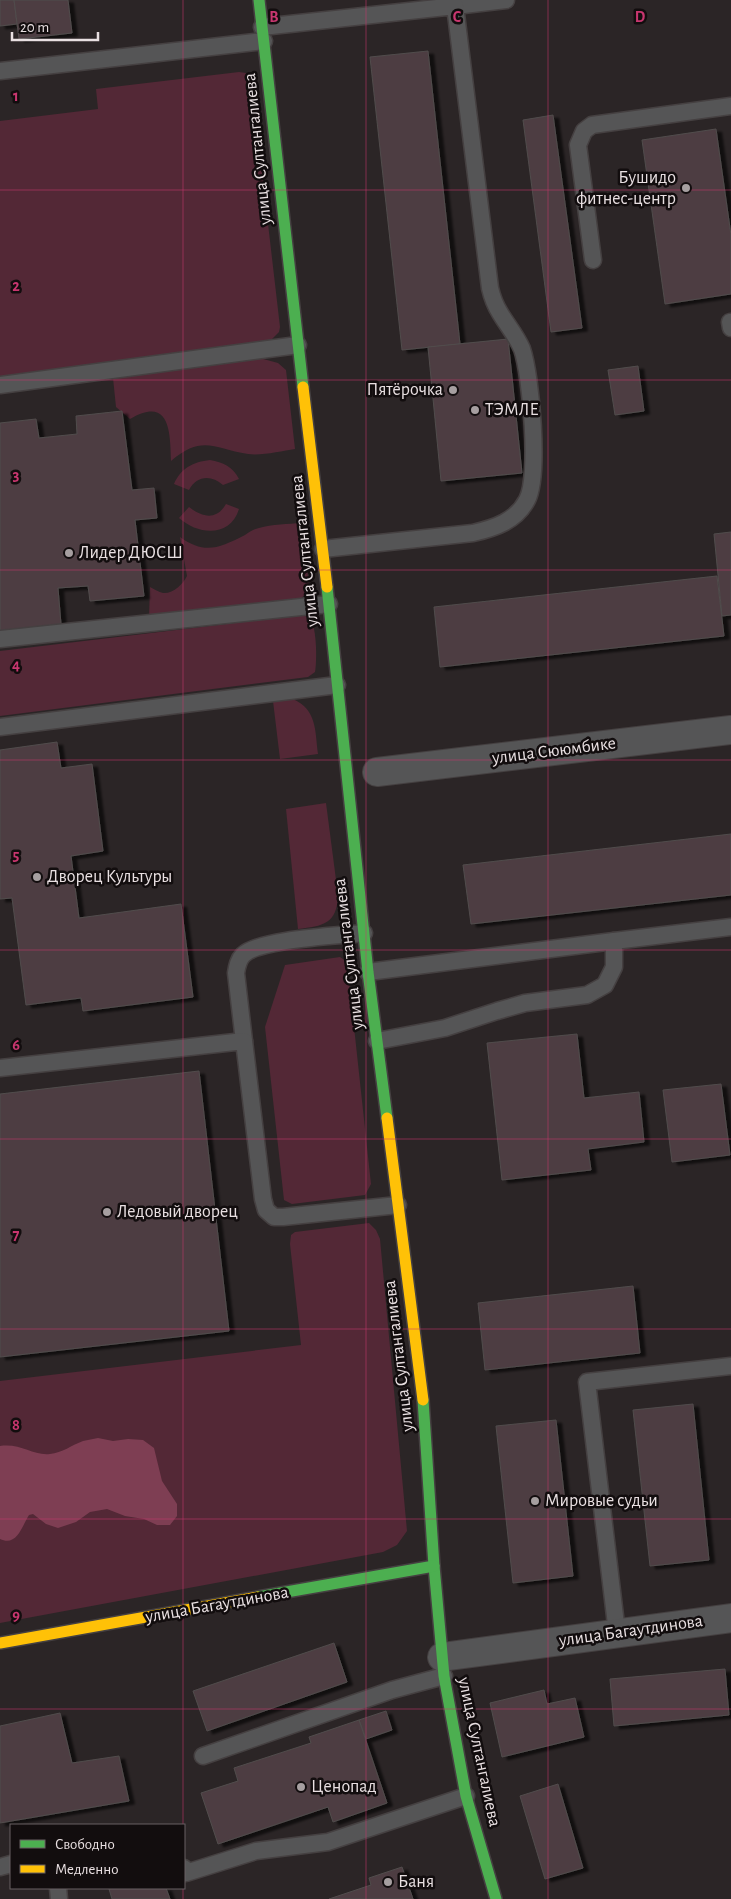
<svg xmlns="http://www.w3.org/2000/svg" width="731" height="1899" viewBox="0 0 731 1899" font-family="'Alegreya Sans',sans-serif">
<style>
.green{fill:#532836}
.forest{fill:#7e3e53}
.building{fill:#4d3e42;stroke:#514c4c;filter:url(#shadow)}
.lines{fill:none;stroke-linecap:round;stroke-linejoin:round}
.lane-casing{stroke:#454041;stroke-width:19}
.street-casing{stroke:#454041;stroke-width:30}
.fast-casing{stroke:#454041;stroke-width:14}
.slow-casing{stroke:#454041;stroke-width:14}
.lane{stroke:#555556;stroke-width:16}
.street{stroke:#555556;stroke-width:28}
.fast{stroke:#4caf50;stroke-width:11}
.slow{stroke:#ffc107;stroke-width:11}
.grid{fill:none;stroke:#c8366f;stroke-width:1;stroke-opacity:0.55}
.poi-dot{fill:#a69fa0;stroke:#120d0e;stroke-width:2}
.labels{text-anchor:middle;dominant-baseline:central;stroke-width:5;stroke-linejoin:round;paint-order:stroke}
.street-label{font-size:18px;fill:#e9e0e2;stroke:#120d0e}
.poi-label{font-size:18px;fill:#e9e0e2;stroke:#120d0e;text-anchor:start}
.grid-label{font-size:16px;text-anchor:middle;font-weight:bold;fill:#c8366f;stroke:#120d0e;stroke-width:5;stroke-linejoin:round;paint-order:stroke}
</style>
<defs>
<filter id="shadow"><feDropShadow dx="5.5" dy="3" stdDeviation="1" flood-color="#0009"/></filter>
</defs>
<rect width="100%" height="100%" fill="#2b2526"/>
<g class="green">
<path d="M239,72L246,73L251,77L280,327L279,332L270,341L0,378V121L98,109L96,89Z"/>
<path d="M256,357L278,363L286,370L295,449C282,451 261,456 248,454C214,449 203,434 171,461C170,434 171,395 130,419L116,407L113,378Z"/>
<path d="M210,460C223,462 233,467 239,479L223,485C211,474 196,476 189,490L174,484C181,468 193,462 210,460Z"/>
<path d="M226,504L239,509C230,538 198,535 179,518L189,507C203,518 217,520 226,504Z"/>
<path d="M302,523L309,586L308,592L298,601L149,617L150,587C154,589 159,592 163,593C173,594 183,584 187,576L180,537C205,555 219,548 245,535C249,532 254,529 259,528C272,524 288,524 302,523Z"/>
<path d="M303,615C304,615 309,618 310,619C317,627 317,661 315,672L308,677L0,716V651Z"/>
<path d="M293,699C317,710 315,730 318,754L280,759L273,701Z"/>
<path d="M326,803L338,895C337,924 323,926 298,929L286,809Z"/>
<path d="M340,957L347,962L371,1184L365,1195L292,1204L284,1200L265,1027L285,965Z"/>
<path d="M369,1223L376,1230L380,1239L407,1531L397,1545L383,1552L0,1623V1381L301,1345L290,1244L291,1235L295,1232Z"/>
</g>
<path class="forest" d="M98,1438L113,1441L128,1439L143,1440L154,1448L162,1481L177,1504V1516L170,1525H157L144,1519L125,1516L107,1509L90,1512L76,1522L58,1528L46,1524L33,1514L29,1515C22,1526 17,1547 0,1539V1446C21,1443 33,1456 50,1454C62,1453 72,1445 83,1441C88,1440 93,1439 98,1438Z"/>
<g class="building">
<path d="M0,0H14L17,24L0,26Z"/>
<path d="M14,0H68L72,33L19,39Z"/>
<path d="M428,51L460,344L402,350L370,57Z"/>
<path d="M553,115L582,328L551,332L523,120Z"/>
<path d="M716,129L731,235V294L665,304L642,140Z"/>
<path d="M508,339L522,473L441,481L428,347Z"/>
<path d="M638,366L644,411L615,415L608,370Z"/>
<path d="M122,411L132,490L154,488L157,518L135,520L144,596L90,601L88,586L58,588L61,624L0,631V423L36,419L39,438L77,434L76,416Z"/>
<path d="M731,532V615L722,616L714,534Z"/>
<path d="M717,576L724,636L440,667L434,607Z"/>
<path d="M57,742L61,768L92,764L103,851L71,856L79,918L181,904L193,997L83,1011L81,998L26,1005L12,898L0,899V750Z"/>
<path d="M731,834V895L471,924L463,865Z"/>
<path d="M577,1034L584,1098L639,1092L644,1142L588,1149L591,1170L502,1180L487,1043Z"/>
<path d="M199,1071L229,1331L0,1357V1094Z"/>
<path d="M721,1084L730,1155L672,1162L663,1090Z"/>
<path d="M633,1286L640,1353L485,1370L478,1303Z"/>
<path d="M693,1404L709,1560L650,1566L633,1410Z"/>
<path d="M556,1420L573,1576L513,1583L496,1426Z"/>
<path d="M334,1643L347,1682L207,1731L193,1691Z"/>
<path d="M725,1669L729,1715L614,1726L610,1679Z"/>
<path d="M544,1690L547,1704L575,1698L584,1737L502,1757L490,1703Z"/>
<path d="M386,1711L392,1730L366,1739L359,1720Z"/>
<path d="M60,1713L72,1763L119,1756L129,1801L0,1823V1726Z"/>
<path d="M359,1720L387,1803L333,1822L328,1807L218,1844L201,1793L238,1781L234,1768L311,1743L309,1737Z"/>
<path d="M558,1784L583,1868L545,1879L520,1796Z"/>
<path d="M402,1867L413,1899H329L371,1885L369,1878Z"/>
<path d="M113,1888H166L170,1899H112L109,1889Z"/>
</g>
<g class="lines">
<g class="lane-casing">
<g id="lane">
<path d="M455,6L506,0"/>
<path d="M262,27L455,6L490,288C492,297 495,305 500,313C507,325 516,335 522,349C531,375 540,476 527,500C516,521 495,528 473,533L323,549"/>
<path d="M0,71L264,41"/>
<path d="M593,260L578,145L584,131L592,125L731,106"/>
<path d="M730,322L731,328"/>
<path d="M0,385L298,345"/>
<path d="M0,639L329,604"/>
<path d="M0,727L337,685"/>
<path d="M368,972L614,941"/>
<path d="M244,1041L236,973C237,967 238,960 243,955C259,939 338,936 364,933"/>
<path d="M377,1041L445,1028L497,1011L525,1003L587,995L605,985L614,967V941L731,927"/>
<path d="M0,1068L244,1041L263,1199L266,1210L274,1217H283L398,1205"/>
<path d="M617,1633L587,1382L731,1366"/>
<path d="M203,1756L392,1690L444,1676"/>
<path d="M0,1867L11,1864"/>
<path d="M184,1868L186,1873L256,1851L328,1842L466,1796"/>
<path d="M58,1888L59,1899"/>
</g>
</g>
<g class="street-casing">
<g id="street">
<path d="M377,772L731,730"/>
<path d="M442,1657L731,1618"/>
</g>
</g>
<g class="fast-casing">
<g id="fast">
<path d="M259,0L303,387"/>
<path d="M327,587L368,972L387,1118"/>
<path d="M423,1400L434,1566L444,1676L466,1796L496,1899"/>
<path d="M258,1597L434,1566"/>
</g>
</g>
<g class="slow-casing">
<g id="slow">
<path d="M303,387L327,587"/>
<path d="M387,1118L423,1400"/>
<path d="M0,1643L258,1597"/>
</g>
</g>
<use href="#lane" class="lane"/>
<use href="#street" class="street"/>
<use href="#fast" class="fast"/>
<use href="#slow" class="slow"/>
</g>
<path class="grid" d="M183,0V1825M366,0V1899M548,0V1899M0,190H731M0,380H731M0,570H731M0,760H731M0,950H731M0,1139H731M0,1329H731M0,1519H731M0,1709H731M183,1888V1899"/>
<g class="poi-dot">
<circle cx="686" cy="188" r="5"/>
<circle cx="453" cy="390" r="5"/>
<circle cx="475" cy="410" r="5"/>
<circle cx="69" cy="553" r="5"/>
<circle cx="37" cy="877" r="5"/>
<circle cx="107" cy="1212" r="5"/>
<circle cx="535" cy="1501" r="5"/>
<circle cx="301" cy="1787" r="5"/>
<circle cx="388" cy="1882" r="5"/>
</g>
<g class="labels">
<g class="street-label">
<text transform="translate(258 149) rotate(-96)">улица Султангалиева</text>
<text transform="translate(305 551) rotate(-96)">улица Султангалиева</text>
<text transform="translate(554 751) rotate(-7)">улица Сююмбике</text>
<text transform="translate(349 954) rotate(-97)">улица Султангалиева</text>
<text transform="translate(399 1356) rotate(-97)">улица Султангалиева</text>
<text transform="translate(217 1605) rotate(-10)">улица Багаутдинова</text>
<text transform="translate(631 1631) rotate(-8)">улица Багаутдинова</text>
<text transform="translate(479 1752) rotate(78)">улица Султангалиева</text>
</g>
<g class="poi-label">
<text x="676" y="178" text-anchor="end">Бушидо<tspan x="676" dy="21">фитнес-центр</tspan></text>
<text x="443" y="390" text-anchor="end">Пятёрочка</text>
<text x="485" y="410">ТЭМЛЕ</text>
<text x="79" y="553">Лидер ДЮСШ</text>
<text x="47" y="877">Дворец Культуры</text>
<text x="117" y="1212">Ледовый дворец</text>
<text x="545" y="1501">Мировые судьи</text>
<text x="311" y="1787">Ценопад</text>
<text x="398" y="1882">Баня</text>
</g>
</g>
<g class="grid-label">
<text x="274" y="22">B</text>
<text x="457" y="22">C</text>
<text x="640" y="22">D</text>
<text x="16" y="101">1</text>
<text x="16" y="291">2</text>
<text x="16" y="480">3</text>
<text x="16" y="670">4</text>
<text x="16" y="860">5</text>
<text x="16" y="1050">6</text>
<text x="16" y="1240">7</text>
<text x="16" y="1430">8</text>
<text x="16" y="1620">9</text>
</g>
<rect x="10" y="1824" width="175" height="65" fill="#120d0e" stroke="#686163"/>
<rect x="20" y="1840" width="25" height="8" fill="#4caf50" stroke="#686163"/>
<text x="55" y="1849" font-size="15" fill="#e9e0e2">Свободно</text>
<rect x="20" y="1865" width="25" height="8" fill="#ffc107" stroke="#686163"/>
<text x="55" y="1874" font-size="15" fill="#e9e0e2">Медленно</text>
<path d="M12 32v8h86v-8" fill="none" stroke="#e9e0e2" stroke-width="2.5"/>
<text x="20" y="32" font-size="15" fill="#e9e0e2" stroke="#120d0e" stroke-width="4" paint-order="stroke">20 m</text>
</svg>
